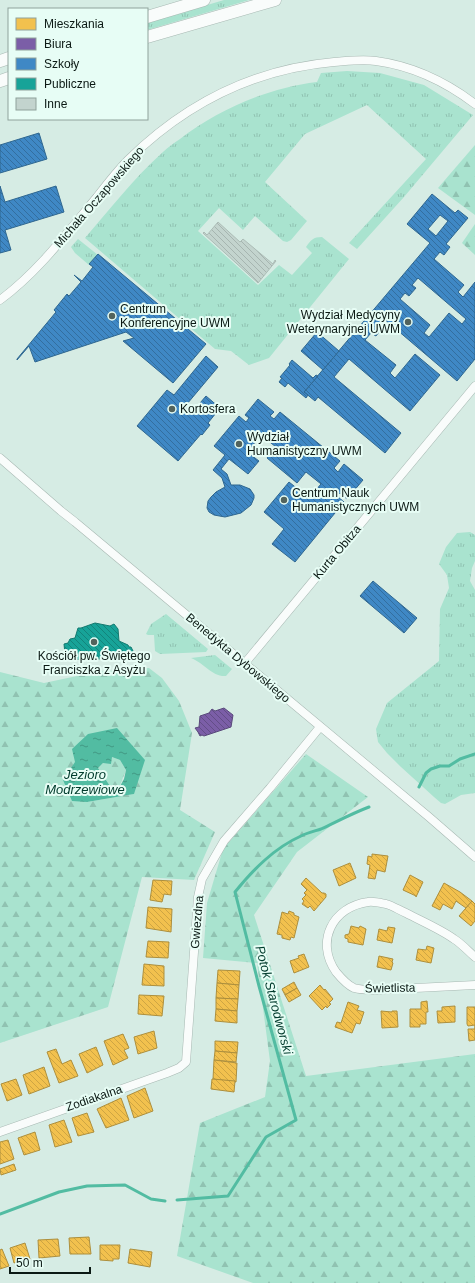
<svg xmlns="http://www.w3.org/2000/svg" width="475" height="1283" viewBox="0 0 475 1283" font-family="Arial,sans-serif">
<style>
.grass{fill:url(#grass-tufts)}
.forest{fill:url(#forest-firs);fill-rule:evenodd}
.water{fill:url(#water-ripples);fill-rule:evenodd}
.homes{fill:url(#homes-back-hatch);stroke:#ad8f3d}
.offices{fill:url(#offices-back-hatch);stroke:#59497b}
.schools{fill:url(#schools-back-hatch);stroke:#2f6790;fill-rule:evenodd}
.public{fill:url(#public-back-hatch);stroke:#137a70}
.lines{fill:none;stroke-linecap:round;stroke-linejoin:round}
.stream{stroke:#52bca2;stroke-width:3}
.building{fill:url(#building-back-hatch);stroke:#acbcb6}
.street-casing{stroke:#a7b8b2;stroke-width:9}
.secondary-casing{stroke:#a7b8b2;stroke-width:13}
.street{stroke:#f9fcfb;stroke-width:8}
.secondary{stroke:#f9fcfb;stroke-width:12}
.poi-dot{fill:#52635d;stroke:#e7fdf5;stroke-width:1.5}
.labels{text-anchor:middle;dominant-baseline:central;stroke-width:4;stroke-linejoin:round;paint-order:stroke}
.street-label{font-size:12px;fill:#0b1914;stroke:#e7fdf5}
.poi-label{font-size:12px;fill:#0b1914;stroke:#e7fdf5;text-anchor:start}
.water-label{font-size:13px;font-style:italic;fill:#003b2c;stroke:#e7fdf5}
</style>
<defs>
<pattern id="grass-tufts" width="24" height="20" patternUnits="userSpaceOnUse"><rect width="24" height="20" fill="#a9e3cf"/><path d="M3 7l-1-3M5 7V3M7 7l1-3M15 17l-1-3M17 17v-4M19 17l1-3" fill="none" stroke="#90c2b1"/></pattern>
<pattern id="forest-firs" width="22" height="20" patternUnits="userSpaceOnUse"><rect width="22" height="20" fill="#a9e3cf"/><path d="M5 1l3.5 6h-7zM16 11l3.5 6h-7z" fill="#90c2b1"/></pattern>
<pattern id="water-ripples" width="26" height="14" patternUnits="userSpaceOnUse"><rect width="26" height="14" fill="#52bca2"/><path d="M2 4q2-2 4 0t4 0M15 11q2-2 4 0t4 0" fill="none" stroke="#429883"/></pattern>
<pattern id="homes-back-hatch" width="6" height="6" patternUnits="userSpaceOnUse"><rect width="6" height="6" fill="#f2c14e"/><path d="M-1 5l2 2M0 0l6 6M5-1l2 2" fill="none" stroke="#cea543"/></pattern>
<pattern id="offices-back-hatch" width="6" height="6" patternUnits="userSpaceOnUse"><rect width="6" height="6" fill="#7b5ea7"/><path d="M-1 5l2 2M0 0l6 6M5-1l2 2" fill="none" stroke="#634d87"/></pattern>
<pattern id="schools-back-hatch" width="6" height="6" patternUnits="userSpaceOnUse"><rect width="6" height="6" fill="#3f88c5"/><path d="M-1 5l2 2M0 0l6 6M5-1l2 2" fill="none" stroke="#336e9f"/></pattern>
<pattern id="public-back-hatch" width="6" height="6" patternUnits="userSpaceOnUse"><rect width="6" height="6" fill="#17a398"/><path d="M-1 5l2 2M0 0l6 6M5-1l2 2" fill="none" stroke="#13847b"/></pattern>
<pattern id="building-back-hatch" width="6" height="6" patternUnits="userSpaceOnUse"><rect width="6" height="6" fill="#c3d4ce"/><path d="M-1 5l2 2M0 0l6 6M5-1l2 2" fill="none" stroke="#a6b5b0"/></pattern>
</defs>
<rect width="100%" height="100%" fill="#d6ece4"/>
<g class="grass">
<path d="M224,0H249L147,30V23Z"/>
<path d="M347,71L380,73L424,85L473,115L404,197L357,249L349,243L426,159L367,105L305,134L265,182L307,221L291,240L287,242L283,241L255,216L243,230L219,208L198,231L258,285L279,265L292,275L312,253L306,247C311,240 313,237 322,237L349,259L269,358L249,365L231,351L215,349L85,238C110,209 134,178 163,152C168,147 174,143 180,139C219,109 268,88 317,82L321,73Z"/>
<path d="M78,239L98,255L89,265L75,253L71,247Z"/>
<path d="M470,532L475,535V561L472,568L470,581L475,590V793L461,795L445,804L441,803L434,797L401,767L387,753L378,742L376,729L387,703L439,661L440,609L449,588L447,575L439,564L446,547L457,533Z"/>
<path d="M166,614L208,649L206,652L160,654L155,651L154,635H148L146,634L151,624Z"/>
<path d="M215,655L232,669L226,676C212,677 204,663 191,658Z"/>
</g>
<g class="forest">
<path d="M475,145V215L438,188Z"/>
<path d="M475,224V255L462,243Z"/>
<path d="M149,668L162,678L179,701L192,733L180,810L215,832L194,880L142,877L108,1007L0,1043V672L44,683L96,672ZM117,728L134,794L87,802L75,762Z"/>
<path d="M306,754L368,797L297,852L254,915L306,1076L475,1054V1283H253L177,1256L200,1123L265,1097L270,1061L257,963L203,958L207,903L223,849Z"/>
<path d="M112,757L120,760L126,770L119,788L110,786L98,768L103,763Z"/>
</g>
<path class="water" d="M117,728L145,760L134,794L87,802L72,801L63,780L75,762L72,749L88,734ZM112,757L120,760L126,770L124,779L119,788L110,786L98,768L103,763L111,764Z"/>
<g class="homes">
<path d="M372,854L388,856L385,872L377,870L375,879L368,878L370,865L367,864L368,856L372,857Z"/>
<path d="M350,863L356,878L339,886L333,870Z"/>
<path d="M410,875L423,882L416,897V896L403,890Z"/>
<path d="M306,878L322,893H324L326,894V897L314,911L310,906L308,908L302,904L304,901L302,899L306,895L304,893L307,890L301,884Z"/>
<path d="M153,880L172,881L171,895L164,894L162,902L150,900Z"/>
<path d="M444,883L460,892L472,901L466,908L456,901L452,909L443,904L440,910L432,906Z"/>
<path d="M472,901L475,904V921L471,926L459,916Z"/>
<path d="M148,907L172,909L171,932L146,928Z"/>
<path d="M289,911L294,913V915L299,917L294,938L291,937L290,940L282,938V935L277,934L282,912L288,914Z"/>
<path d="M351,926L359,928L360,926L366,929L363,945L348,942V939L345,938V935L349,934Z"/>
<path d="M388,927L395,928L392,943L377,940L379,929L387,931Z"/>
<path d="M148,941L169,942L168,958L146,957Z"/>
<path d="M427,946L434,948L431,963L416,960L418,949L426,950Z"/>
<path d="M304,954L309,967L294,973L290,961L299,958L298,956Z"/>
<path d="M379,956L393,959L392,962L393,963L391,970L377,967Z"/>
<path d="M144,964L164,966V986L142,985Z"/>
<path d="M218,970L240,971L239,985L217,983Z"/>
<path d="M294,982L297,988L285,995L282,989Z"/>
<path d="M217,983L239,985L238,999L216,998Z"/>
<path d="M320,985L324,990L325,989L333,999L329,1003L331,1004L327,1008L326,1006L322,1010L309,996Z"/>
<path d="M297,988L301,995L289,1002L285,995Z"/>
<path d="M139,995L164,996L162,1016L138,1014Z"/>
<path d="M216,998L238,999L237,1011L216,1009Z"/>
<path d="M427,1001L428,1012H426V1024H420V1027H410V1009H421V1002Z"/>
<path d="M348,1002L359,1006L357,1010L364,1012L360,1024L356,1023L352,1033L335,1027L337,1022L341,1023Z"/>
<path d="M455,1006V1022L438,1023L437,1011H442V1007Z"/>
<path d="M467,1007H475V1040L469,1041L468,1029H475V1025L468,1026L467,1024Z"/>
<path d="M216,1009L237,1011V1023L215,1021Z"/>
<path d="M381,1011L392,1012V1011H397L398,1027L382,1028Z"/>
<path d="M154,1031L157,1048L138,1054L134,1037Z"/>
<path d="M123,1034L129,1048L124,1050L128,1058L113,1065L104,1041Z"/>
<path d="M215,1041L238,1042L237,1053L215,1051Z"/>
<path d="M96,1047L103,1065L87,1073L79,1054Z"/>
<path d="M56,1049L62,1064L71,1060L78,1076L59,1083L47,1052Z"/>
<path d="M215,1051L237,1053L236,1062L214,1060Z"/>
<path d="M214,1060L237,1063L236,1082L213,1079Z"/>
<path d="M44,1067L50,1086L29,1094L23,1075Z"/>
<path d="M16,1079L22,1095L7,1101L1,1084Z"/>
<path d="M212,1079L235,1081L234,1092L211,1089Z"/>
<path d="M145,1088L153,1111L134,1118L127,1096Z"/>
<path d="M121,1098L129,1120L106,1128L97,1109Z"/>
<path d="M87,1113L94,1132L78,1136L72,1118Z"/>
<path d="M64,1120L72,1142L55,1147L49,1125Z"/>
<path d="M35,1132L40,1150L24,1155L18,1138Z"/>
<path d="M8,1140L14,1159L0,1164V1142Z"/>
<path d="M14,1164L16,1170L1,1175L0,1169Z"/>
<path d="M89,1237L91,1254H70L69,1238Z"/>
<path d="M58,1239L60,1256L39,1258L38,1240Z"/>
<path d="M25,1243L30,1259L14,1263L10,1248Z"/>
<path d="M100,1245H120L119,1259H113V1261L100,1260Z"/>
<path d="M2,1249L9,1266L0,1269V1250Z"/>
<path d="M130,1249L152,1252L150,1267L128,1263Z"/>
</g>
<path class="offices" d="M224,708L233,715L231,727L204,736L202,735L200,736L198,732L195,728L199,727L200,716L209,713L212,709L215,711Z"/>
<g class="schools">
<path d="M39,133L47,159L0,173V145Z"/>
<path d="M0,186L5,202L56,186L64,212L5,230L11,250L0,253Z"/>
<path d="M432,194L455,213L458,210L468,218L446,244L450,247L444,255L440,252L434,259L464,285L458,292L463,297L475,282V359L457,381L383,318L378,325L382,328L376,336L371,333L365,340L396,365L390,373L395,378L415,354L440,375L410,411L349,359L334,377L401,433L385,453L318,397L315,401L304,392L430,243L407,224ZM440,215L448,221L436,236L428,229ZM418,278L466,319L462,324L449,313L429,337L424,333L430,325L400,299L405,293L409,296L416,288L412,285Z"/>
<path d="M98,254L206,344L173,383L123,341L134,338L126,332L35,362L29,346L17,360V359L56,312L54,310L67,294L69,296L81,282L74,275L82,281L93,267L89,264Z"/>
<path d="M317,332L339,351L323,370L301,351Z"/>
<path d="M206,356L218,367L187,404L194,410L206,396L220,408L208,423L210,425L202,435L201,434L178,461L137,426L167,390L174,395Z"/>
<path d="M292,360L313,378L316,375L318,376L304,392L308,395L306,398L288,383L285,387L279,382L282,378L280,377L290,365L289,364Z"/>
<path d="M258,399L274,412L270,416L274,419L280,412L340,461L334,468L338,472L344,464L363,480L347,499L340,493L337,496L344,502L295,562L272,544L284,529L264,512L289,482L309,498L321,484L306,472L297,483L267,458L276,447L261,435L247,452L259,461L248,474L229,459L221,469L227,474L231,485H240L250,489L254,495V498L251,505L241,513L225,517L214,515L209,512L207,508L208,501L211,497L216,492L225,487L222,478L213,470L225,455L214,446L239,416L246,422L249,418L245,415Z"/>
<path d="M373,581L417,618L404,633L360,596Z"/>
</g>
<path class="public" d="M95,623L110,626L114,624L118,629L119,641L128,645L129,647H131L133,651L132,656L128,657H125L124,658L116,656L115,652H113V654L99,659L84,656L82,659L72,660L65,654L64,644L68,643L70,639L75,638L78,628H81Z"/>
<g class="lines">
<g class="stream">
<path d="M419,787L426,773L431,769L440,766H449L460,759L475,754"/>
<path d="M177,1200L228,1196L266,1137L296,1120L259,986L235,892C253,870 274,848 301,836C307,833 315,831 321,829C338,821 353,813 369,807"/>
<path d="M0,1214L59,1192L87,1186L125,1185L151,1199L165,1201"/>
</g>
</g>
<path class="building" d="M218,222L240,242L243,239L273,264L275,260L276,261L258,283L203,233L204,232L207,235Z"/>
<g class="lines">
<g class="street-casing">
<g id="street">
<path d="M0,300C38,272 67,233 97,197C107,184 117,171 128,160C185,104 254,69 334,62C348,61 362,59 376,61C413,66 446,82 475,104"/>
<path d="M0,458L61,511L75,522L429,817L475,857"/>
<path d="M245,663L475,386"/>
<path d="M475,957C468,951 462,944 454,939C440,929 421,921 406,913C399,910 393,906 386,904C381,903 373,901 368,902C332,907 315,942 336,972C341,978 347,985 354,988C361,990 369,990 376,990L475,985"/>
<path d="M0,1132L167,1073L179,1068L186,1062L198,897L202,879L224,841L270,788L320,727"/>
</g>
</g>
<g class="secondary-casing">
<g id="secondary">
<path d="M147,17L204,0"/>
<path d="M147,37L275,0"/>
<path d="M0,61L9,58"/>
<path d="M0,81L9,78"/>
</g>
</g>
<use href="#street" class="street"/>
<use href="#secondary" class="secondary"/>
</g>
<g class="poi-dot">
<circle cx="112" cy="316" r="4"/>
<circle cx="408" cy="322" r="4"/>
<circle cx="172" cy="409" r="4"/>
<circle cx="239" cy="444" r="4"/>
<circle cx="284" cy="500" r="4"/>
<circle cx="94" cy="642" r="4"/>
</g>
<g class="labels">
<g class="street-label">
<text transform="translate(99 197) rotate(-49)">Michała Oczapowskiego</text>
<text transform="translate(337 552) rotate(-50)">Kurta Obitza</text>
<text transform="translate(238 658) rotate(40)">Benedykta Dybowskiego</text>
<text transform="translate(197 922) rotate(-85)">Gwiezdna</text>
<text transform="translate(390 988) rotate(-1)">Świetlista</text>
<text transform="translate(94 1098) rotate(-19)">Zodiakalna</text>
</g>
<g class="poi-label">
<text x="120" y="309">Centrum<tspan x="120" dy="14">Konferencyjne UWM</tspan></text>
<text x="400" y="315" text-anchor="end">Wydział Medycyny<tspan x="400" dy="14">Weterynaryjnej UWM</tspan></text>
<text x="180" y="409">Kortosfera</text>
<text x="247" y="437">Wydział<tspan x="247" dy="14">Humanistyczny UWM</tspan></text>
<text x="292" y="493">Centrum Nauk<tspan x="292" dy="14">Humanistycznych UWM</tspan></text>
<text x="94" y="656" text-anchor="middle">Kościół pw. Świętego<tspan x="94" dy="14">Franciszka z Asyżu</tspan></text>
</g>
<g class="water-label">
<text x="85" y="774">Jezioro<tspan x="85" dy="15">Modrzewiowe</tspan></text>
<text transform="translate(274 1000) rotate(75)">Potok Starodworski</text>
</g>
</g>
<rect x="8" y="8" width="140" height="112" fill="#e7fdf5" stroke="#8fa29b"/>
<rect x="16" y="18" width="20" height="12" fill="#f2c14e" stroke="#8fa29b"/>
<text x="44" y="28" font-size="12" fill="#0b1914">Mieszkania</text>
<rect x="16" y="38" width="20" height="12" fill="#7b5ea7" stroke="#8fa29b"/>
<text x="44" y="48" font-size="12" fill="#0b1914">Biura</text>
<rect x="16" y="58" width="20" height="12" fill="#3f88c5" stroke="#8fa29b"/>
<text x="44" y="68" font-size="12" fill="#0b1914">Szkoły</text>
<rect x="16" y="78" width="20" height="12" fill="#17a398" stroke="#8fa29b"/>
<text x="44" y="88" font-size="12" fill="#0b1914">Publiczne</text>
<rect x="16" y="98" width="20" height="12" fill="#c3d4ce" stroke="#8fa29b"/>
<text x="44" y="108" font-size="12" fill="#0b1914">Inne</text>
<path d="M10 1267v6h80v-6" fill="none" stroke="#0b1914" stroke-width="2"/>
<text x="16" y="1267" font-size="12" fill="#0b1914" stroke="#e7fdf5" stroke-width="3" paint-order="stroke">50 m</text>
</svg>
